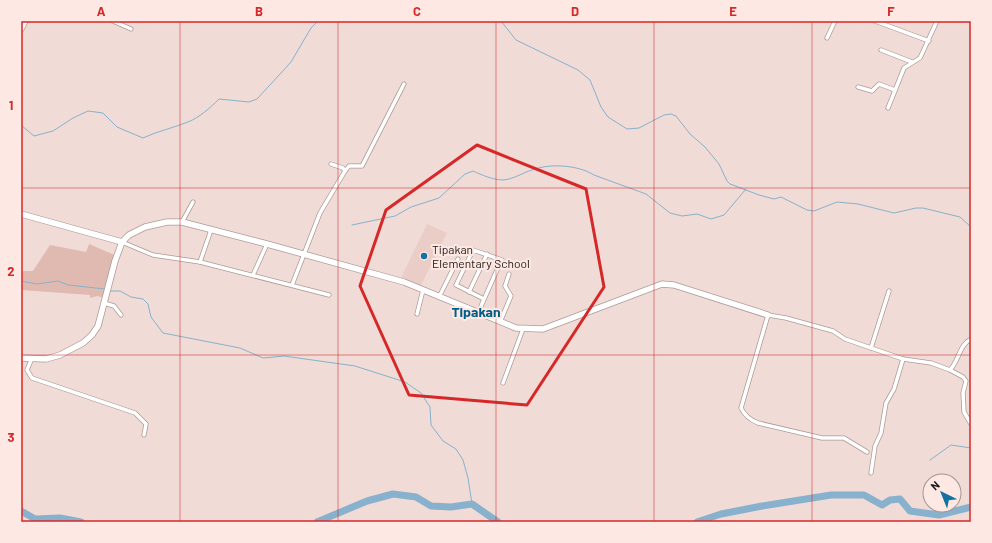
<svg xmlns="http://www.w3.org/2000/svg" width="992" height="543" viewBox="0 0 992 543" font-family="Barlow,sans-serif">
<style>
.built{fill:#eacdc6}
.green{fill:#e0bab1}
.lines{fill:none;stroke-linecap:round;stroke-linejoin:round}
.stream{stroke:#87b1cc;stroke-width:1}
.river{stroke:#87b1cc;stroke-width:7}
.street-casing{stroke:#ae9b96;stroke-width:5}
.secondary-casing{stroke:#ae9b96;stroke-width:7}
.street{stroke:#fff;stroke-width:3.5}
.secondary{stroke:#fff;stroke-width:5.5}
.marked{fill:none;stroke:#d62828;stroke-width:3;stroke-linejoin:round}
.grid{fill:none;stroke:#d62828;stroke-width:1;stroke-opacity:0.55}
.poi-dot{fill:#1372a0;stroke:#fde8e3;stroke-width:1.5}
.labels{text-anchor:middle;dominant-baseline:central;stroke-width:4;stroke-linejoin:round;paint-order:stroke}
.poi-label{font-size:12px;fill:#1e1715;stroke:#fde8e3;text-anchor:start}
.quarter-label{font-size:14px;font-weight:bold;fill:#005e87;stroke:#fde8e3}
.neatline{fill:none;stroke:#d62828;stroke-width:1.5}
.grid-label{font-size:13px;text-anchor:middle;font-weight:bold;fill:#d62828}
</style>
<rect width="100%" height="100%" fill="#f0dbd6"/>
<path class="built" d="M427,224L447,233L420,287L401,278Z"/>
<path class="green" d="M89,244L117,256L105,298L97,296L90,298V295L21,290V271H33L50,245L86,252Z"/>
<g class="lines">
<g class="stream">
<path d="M501,21L516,40L578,70L590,80L601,107L608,117L627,129L639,128L664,115L671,114L676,116L690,134L705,147L719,164L727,181L730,184L759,195L774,199L781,197L807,210L814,211L837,202L858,204L894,213L916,208H923L960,217L971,227"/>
<path d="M21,125L34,136L53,131L73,118L88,111L103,113L117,127L143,138C158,131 173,128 188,122C200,117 210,108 219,99L249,102L257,99L291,62L311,28L318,21"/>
<path d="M352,225L395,216L411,207L439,198L465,174L473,171C482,175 493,180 503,180C514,179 522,173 532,170C550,163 578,165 594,175L646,194L670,213L682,216L697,214L711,219L724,215L746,189"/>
<path d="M21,281L37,284L58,281L68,285L105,289"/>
<path d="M110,291H120L131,297L143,299L148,304L151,317L163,333L240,348L263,358L284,356L355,366L405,382L421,393L430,407L431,425L443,441L456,449L463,460L468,478L472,504"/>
<path d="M930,460L951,445L971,448"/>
</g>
<g class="river">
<path d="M21,511L35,519L60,518L81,522"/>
<path d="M317,522L367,501L393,494L416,497L431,506L451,507L472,504L498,522"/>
<path d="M697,522L721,514L762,506L831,495H864L882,505L890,500L900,499L910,511L939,515L971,507"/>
</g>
<g class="street-casing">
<g id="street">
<path d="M113,21L131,29"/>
<path d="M875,21L929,41"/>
<path d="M827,38L835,21"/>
<path d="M881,50L912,62"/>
<path d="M858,87L872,91L879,84L895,90"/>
<path d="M888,108L904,68L920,58L937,21"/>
<path d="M345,171L349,166H362L404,84"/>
<path d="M182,222L193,202"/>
<path d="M122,242L153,255L200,262L329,295"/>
<path d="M200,262L211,230"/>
<path d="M253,275L267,244"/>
<path d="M292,285L320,213L345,171L343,168L331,164"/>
<path d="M469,292L487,254"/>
<path d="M439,297L458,259"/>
<path d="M104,303L114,306L121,315"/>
<path d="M478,313L500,263L502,260L473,250L456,285L484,299"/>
<path d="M417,314L423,290"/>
<path d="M500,322L511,296L505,286L509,274"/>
<path d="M871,348L889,291"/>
<path d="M32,358L27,370L32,378L135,413L146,424L144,435"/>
<path d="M950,370L963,377L966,381L963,393L964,412L971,424"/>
<path d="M503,383L523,329"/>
<path d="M867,452L844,438H822L758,423C750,420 745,416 741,408L768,315L786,318L833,331L845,339L903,359L931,363L950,370C959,361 959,345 971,339"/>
<path d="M871,473L875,446L881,433L886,403L894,389L903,359"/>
</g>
</g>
<g class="secondary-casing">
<g id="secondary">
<path d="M21,29L25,21"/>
<path d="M21,214L122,242"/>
<path d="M21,358L46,359L60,355L83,343L92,335L98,326L115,261L122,242L129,235L145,227L167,222H182L267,244L404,282L516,328L543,329L662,284L674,285L768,315"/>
</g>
</g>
<use href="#street" class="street"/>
<use href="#secondary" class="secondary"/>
</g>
<path class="marked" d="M477,145L586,189L604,287L527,405L409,395L360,286L386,210Z"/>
<path class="grid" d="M180,21V522M338,21V522M496,21V522M654,21V522M812,21V522M21,188H971M21,355H971"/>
<circle class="poi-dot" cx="424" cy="256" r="4"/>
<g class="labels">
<g class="poi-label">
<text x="432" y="249">Tipakan<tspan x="432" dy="14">Elementary School</tspan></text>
</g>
<g class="quarter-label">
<text x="476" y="311">Tipakan</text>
</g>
</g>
<rect width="992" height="543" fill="none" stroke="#fde8e3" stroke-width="44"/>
<g transform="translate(942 493) rotate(317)"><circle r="19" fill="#fde8e3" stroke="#a49491"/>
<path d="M0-3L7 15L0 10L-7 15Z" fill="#1372a0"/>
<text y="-6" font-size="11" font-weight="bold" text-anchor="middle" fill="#1e1715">N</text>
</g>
<rect x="22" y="22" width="948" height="499" class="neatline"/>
<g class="grid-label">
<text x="101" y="16">A</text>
<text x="259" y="16">B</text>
<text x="417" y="16">C</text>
<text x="575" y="16">D</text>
<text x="733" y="16">E</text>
<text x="891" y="16">F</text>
<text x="11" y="110">1</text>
<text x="11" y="276">2</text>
<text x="11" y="442">3</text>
</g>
</svg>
